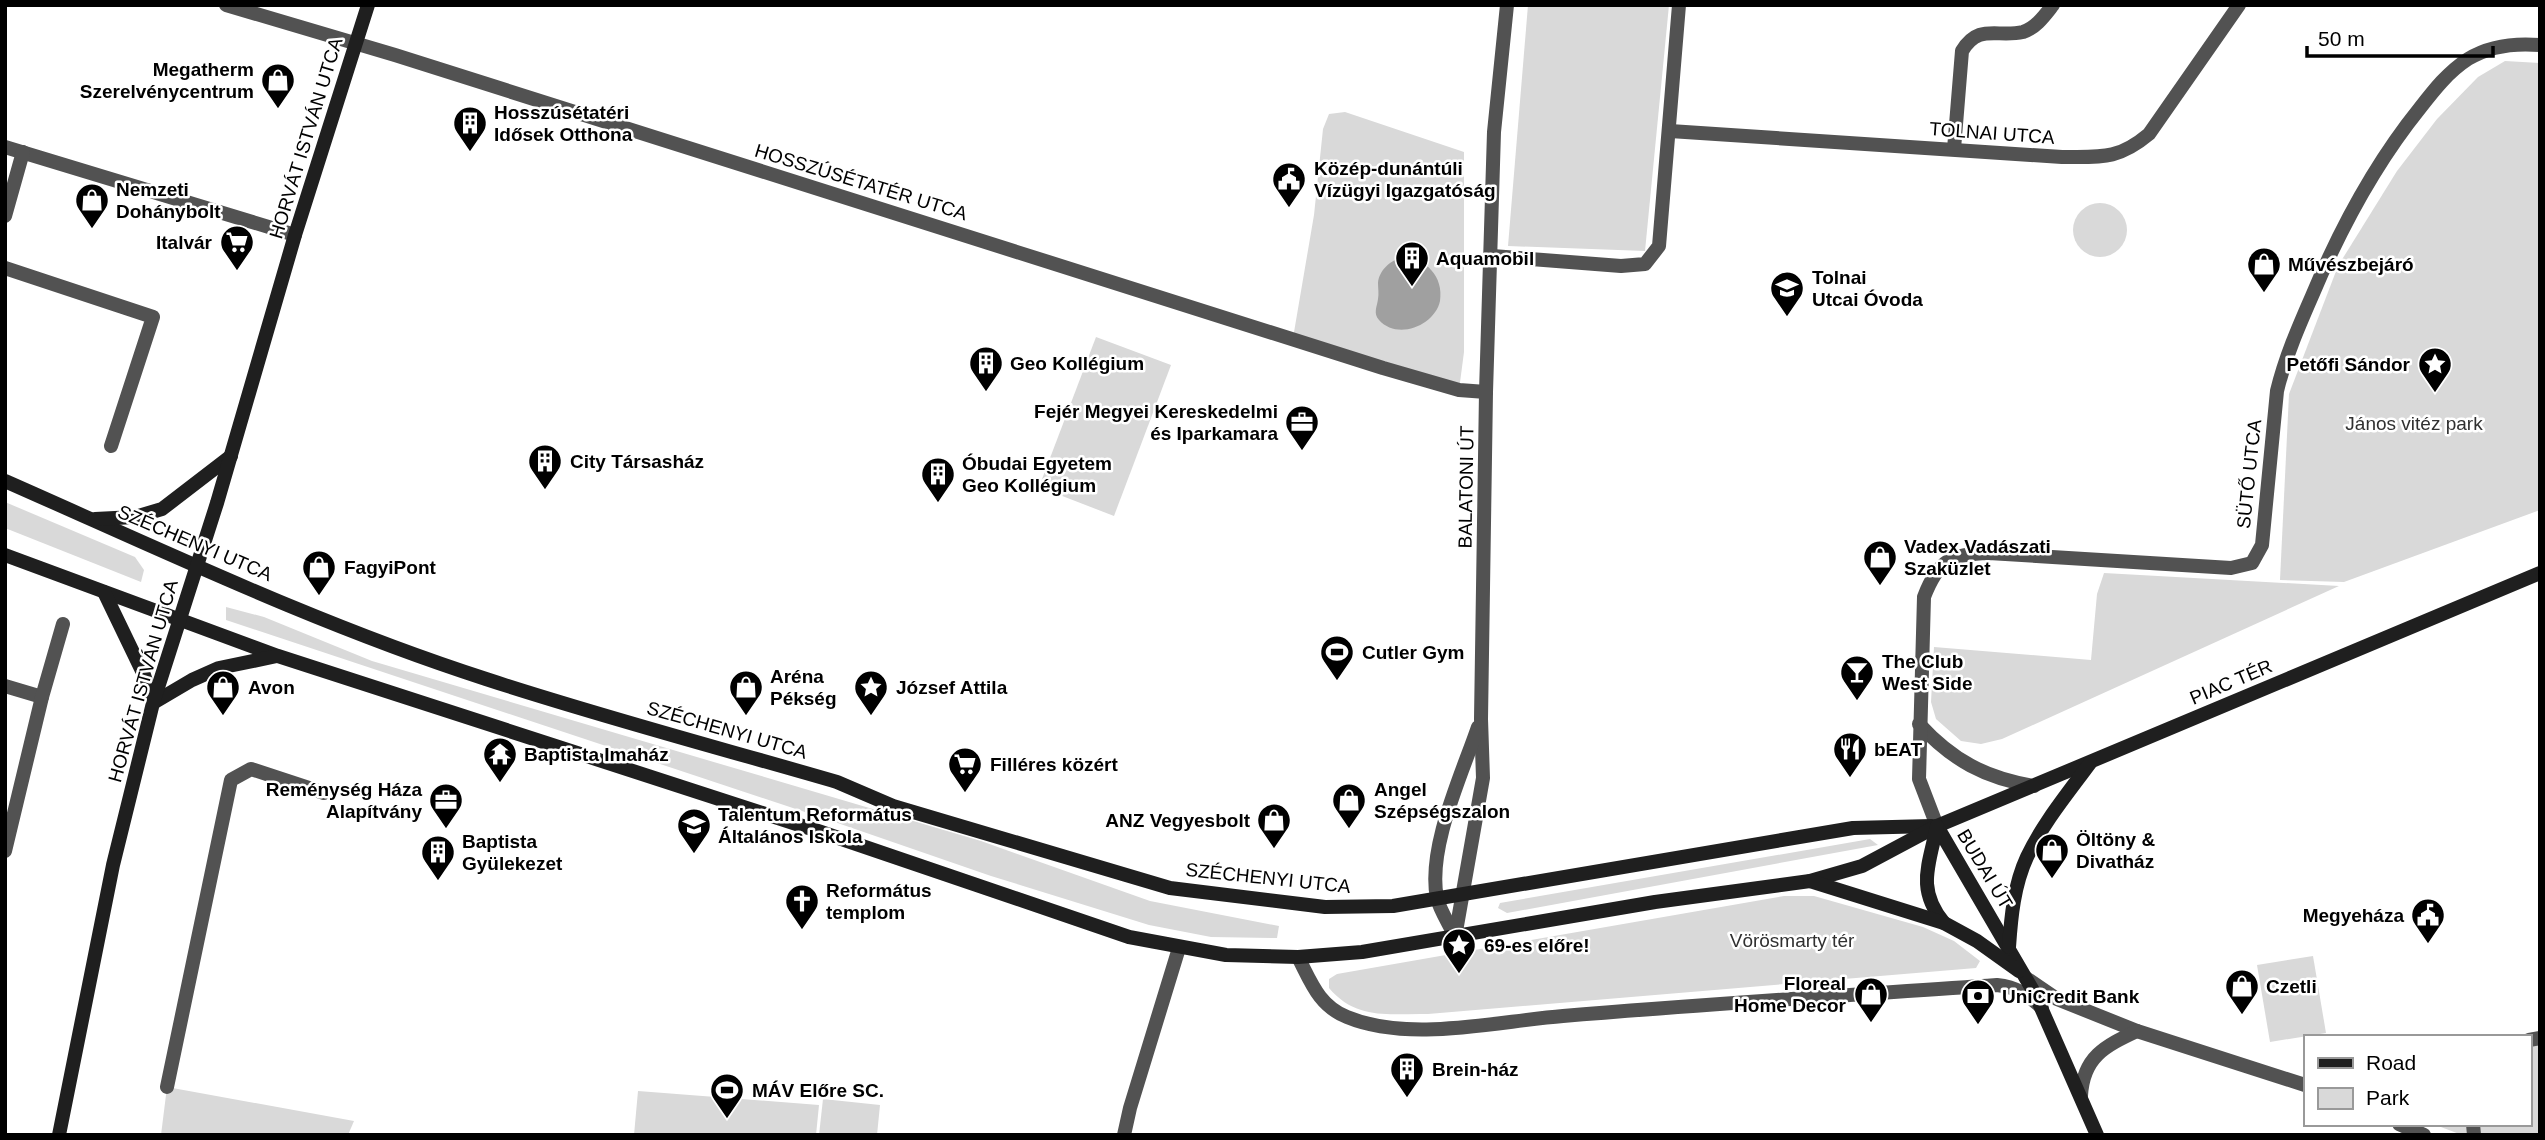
<svg xmlns="http://www.w3.org/2000/svg" width="2545" height="1140" viewBox="0 0 2545 1140" font-family="Arial,sans-serif">
<style>
.green{fill:#d9d9d9}
.water{fill:#a0a0a0}
.lines{fill:none;stroke-linecap:round;stroke-linejoin:round}
.street{stroke:#525252;stroke-width:14}
.secondary{stroke:#1f1f1f;stroke-width:14}
.labels{text-anchor:middle;dominant-baseline:central;stroke-width:5;stroke-linejoin:round;paint-order:stroke}
.poi-label{font-size:19px;font-weight:bold;fill:#000;stroke:#fff;text-anchor:start}
.street-label{font-size:19px;fill:#000;stroke:#fff}
.park-label{font-size:19px;fill:#303030;stroke:#fff}
</style>
<rect width="100%" height="100%" fill="#fff"/>
<g class="green">
<path d="M1528,5H1669L1645,251L1508,246Z"/>
<path d="M2505,61L2540,63V510L2344,582L2280,580L2289,394L2338,266L2397,171L2437,119L2478,77Z"/>
<path d="M1345,112L1464,152V352L1459,390L1293,338L1314,215L1323,129L1329,114Z"/>
<circle cx="2100" cy="230" r="27"/>
<path d="M1096,337L1171,365L1114,516L1039,487Z"/>
<path d="M5,502L135,557L144,570L141,582L5,528Z"/>
<path d="M2104,573L2339,586L2002,739L1981,744L1961,741L1936,719L1931,702L1934,647L2091,660L2097,594Z"/>
<path d="M226,607L264,617L372,661L981,841L1150,901L1279,926L1277,938L1211,937L1149,925L991,876L826,819L226,620Z"/>
<path d="M1870,839L1878,845L1507,913L1498,908L1500,903Z"/>
<path d="M1784,896H1814L1923,927L1954,941L1980,961L1976,968L1428,1014C1389,1013 1357,1021 1329,988V979L1337,974Z"/>
<path d="M2313,956L2326,1033L2270,1042L2257,965Z"/>
<path d="M2540,1038V1135H2462L2433,1124H2529V1040Z"/>
<path d="M167,1087L354,1121L348,1135H161Z"/>
<path d="M638,1091L819,1105L816,1135H634Z"/>
<path d="M823,1099L880,1105L877,1135H819Z"/>
</g>
<path class="water" d="M1403,257C1426,258 1444,277 1440,301C1435,325 1398,341 1379,320C1373,313 1377,307 1378,299C1379,294 1378,288 1378,283C1379,270 1391,260 1403,257Z"/>
<g class="lines">
<g class="street">
<path d="M226,5L395,55L1383,368L1459,390L1486,392"/>
<path d="M1670,131L2062,157C2101,157 2118,160 2149,134L2239,5"/>
<path d="M5,147L295,235"/>
<path d="M1954,149L1962,51C1979,23 1997,38 2023,32C2036,28 2045,15 2053,5"/>
<path d="M5,216L23,152"/>
<path d="M1492,256L1621,266L1645,264L1659,246L1679,5"/>
<path d="M5,268L153,317L111,446"/>
<path d="M5,686L42,697"/>
<path d="M1919,724C1952,760 1985,778 2034,786"/>
<path d="M1937,826L1919,779L1924,597C1938,560 1951,554 1989,553L2231,568L2252,563L2262,545L2277,391C2285,358 2298,328 2312,296C2340,229 2374,165 2420,108C2434,90 2448,72 2468,59C2489,46 2516,43 2540,45"/>
<path d="M5,851L42,697L63,624"/>
<path d="M1455,937L1483,778L1481,719L1486,392L1494,132L1507,5"/>
<path d="M1455,937C1450,925 1440,911 1437,898C1427,848 1462,774 1478,727"/>
<path d="M1298,957C1311,982 1319,1006 1347,1017C1410,1043 1497,1021 1563,1016C1707,1004 1852,995 1997,985C2016,987 2029,995 2042,1008"/>
<path d="M2026,978L2057,999L2137,1031L2305,1085"/>
<path d="M2529,1040L2540,1038"/>
<path d="M167,1087L231,780L251,769L324,793"/>
<path d="M2081,1096C2083,1057 2105,1046 2137,1031"/>
<path d="M2399,1124L2424,1135"/>
<path d="M2473,1124L2474,1135"/>
<path d="M1124,1135L1130,1108L1179,948"/>
</g>
<g class="secondary">
<path d="M5,481C164,551 321,626 486,679C602,717 720,748 837,782L893,806L1170,888L1325,907L1393,906L1853,828L1932,826"/>
<path d="M95,519L135,517L162,509L231,456"/>
<path d="M5,555L278,656L821,832L1129,937L1226,955L1298,957L1362,952L1655,902L1810,881L1862,866L1937,826L2540,573"/>
<path d="M104,592L144,675L153,703"/>
<path d="M153,703L192,680L219,668L277,656"/>
<path d="M1937,826L2035,994L2097,1135"/>
<path d="M1937,826C1929,865 1916,889 1944,923"/>
<path d="M1810,881L1944,923L1977,941L2019,971"/>
<path d="M2009,947C2011,917 2014,885 2027,857C2043,823 2068,793 2090,763"/>
<path d="M59,1135L113,865L153,703L217,503L295,235L368,5"/>
</g>
</g>
<defs>
<g id="shop-pin" transform="scale(1.75)"><path d="M0 17L-7.5 6A9.5 9.5 0 1 1 7.5 6Z" fill="#000" stroke="#fff"/><path d="M-5-2.5h2.3a2.7 3.5 0 0 1 5.4 0H5L5.5 6h-11ZM-1.5-2.5h3a1.5 2.3 0 0 0-3 0Z" fill="#fff"/></g>
<g id="building-pin" transform="scale(1.75)"><path d="M0 17L-7.5 6A9.5 9.5 0 1 1 7.5 6Z" fill="#000" stroke="#fff"/><path d="M-4-6H4V6H1V3H-1V6H-4ZM-2.5-4.3h1.7v1.8h-1.7ZM.8-4.3h1.7v1.8H.8ZM-2.5-1h1.7V.8h-1.7ZM.8-1h1.7V.8H.8Z" fill="#fff"/></g>
<g id="civic-pin" transform="scale(1.75)"><path d="M0 17L-7.5 6A9.5 9.5 0 1 1 7.5 6Z" fill="#000" stroke="#fff"/><path d="M-.6-6.5H3V-4.5H.6V-3L4-1V1h2V6H-6V1h2V-1L-.6-3ZM-1.2 2.5V6h2.4V2.5Z" fill="#fff"/></g>
<g id="supermarket-pin" transform="scale(1.75)"><path d="M0 17L-7.5 6A9.5 9.5 0 1 1 7.5 6Z" fill="#000" stroke="#fff"/><path d="M-6-5.5h2.5l.6 2H6L4.5 2H-2.5L-4.4-4H-6ZM-1.5 3.2a1.3 1.3 0 1 0 .1 0ZM3 3.2a1.3 1.3 0 1 0 .1 0Z" fill="#fff"/></g>
<g id="school-pin" transform="scale(1.75)"><path d="M0 17L-7.5 6A9.5 9.5 0 1 1 7.5 6Z" fill="#000" stroke="#fff"/><path d="M0-5L7-2L0 1L-7-2ZM-4 1L0 2.5L4 1V4Q0 6-4 4Z" fill="#fff"/></g>
<g id="sight-pin" transform="scale(1.75)"><path d="M0 17L-7.5 6A9.5 9.5 0 1 1 7.5 6Z" fill="#000" stroke="#fff"/><path d="M0-6L1.8-2.2L6-1.7L2.9 1.2L3.7 5.4L0 3.3L-3.7 5.4L-2.9 1.2L-6-1.7L-1.8-2.2Z" fill="#fff"/></g>
<g id="office-pin" transform="scale(1.75)"><path d="M0 17L-7.5 6A9.5 9.5 0 1 1 7.5 6Z" fill="#000" stroke="#fff"/><path d="M-6-3h4V-5.5h4V-3h4V5H-6ZM-1-4.5V-3h2v-1.5ZM-6 0V1H6V0Z" fill="#fff"/></g>
<g id="stadium-pin" transform="scale(1.75)"><path d="M0 17L-7.5 6A9.5 9.5 0 1 1 7.5 6Z" fill="#000" stroke="#fff"/><path d="M0-5a6.5 5 0 1 0 0 10a6.5 5 0 1 0 0-10ZM-3.5-1.8h7v3.6h-7Z" fill="#fff"/></g>
<g id="bar-pin" transform="scale(1.75)"><path d="M0 17L-7.5 6A9.5 9.5 0 1 1 7.5 6Z" fill="#000" stroke="#fff"/><path d="M-6-5H6L.8 .8V4.5H3.5V6h-7V4.5H-.8V.8Z" fill="#fff"/></g>
<g id="restaurant-pin" transform="scale(1.75)"><path d="M0 17L-7.5 6A9.5 9.5 0 1 1 7.5 6Z" fill="#000" stroke="#fff"/><path d="M-5-6h1v4h1v-4h1v4h1v-4h1v5L-1.5 .5V6h-2V.5L-5-1ZM5-6V6H3V1.5H1.5Q1.5-4 5-6Z" fill="#fff"/></g>
<g id="temple-pin" transform="scale(1.75)"><path d="M0 17L-7.5 6A9.5 9.5 0 1 1 7.5 6Z" fill="#000" stroke="#fff"/><path d="M0-6L5-2H3V0L6.5 2.5H4V6H1.5V3h-3V6H-4V2.5H-6.5L-3 0V-2H-5Z" fill="#fff"/></g>
<g id="church-pin" transform="scale(1.75)"><path d="M0 17L-7.5 6A9.5 9.5 0 1 1 7.5 6Z" fill="#000" stroke="#fff"/><path d="M-1.2-6h2.4v3.5h3.3v2.4h-3.3V6h-2.4V-.1h-3.3v-2.4h3.3Z" fill="#fff"/></g>
<g id="bank-pin" transform="scale(1.75)"><path d="M0 17L-7.5 6A9.5 9.5 0 1 1 7.5 6Z" fill="#000" stroke="#fff"/><path d="M-6-4H6V4H-6ZM0-2.3a2.3 2.3 0 1 0 0 4.6a2.3 2.3 0 1 0 0-4.6Z" fill="#fff"/></g>
</defs>
<g fill-rule="evenodd">
<use href="#shop-pin" x="278" y="80"/>
<use href="#building-pin" x="470" y="123"/>
<use href="#civic-pin" x="1289" y="179"/>
<use href="#shop-pin" x="92" y="200"/>
<use href="#supermarket-pin" x="237" y="242"/>
<use href="#building-pin" x="1412" y="258"/>
<use href="#shop-pin" x="2264" y="264"/>
<use href="#school-pin" x="1787" y="288"/>
<use href="#building-pin" x="986" y="363"/>
<use href="#sight-pin" x="2435" y="364"/>
<use href="#office-pin" x="1302" y="422"/>
<use href="#building-pin" x="545" y="461"/>
<use href="#building-pin" x="938" y="474"/>
<use href="#shop-pin" x="1880" y="557"/>
<use href="#shop-pin" x="319" y="567"/>
<use href="#stadium-pin" x="1337" y="652"/>
<use href="#bar-pin" x="1857" y="672"/>
<use href="#shop-pin" x="223" y="687"/>
<use href="#shop-pin" x="746" y="687"/>
<use href="#sight-pin" x="871" y="687"/>
<use href="#restaurant-pin" x="1850" y="749"/>
<use href="#temple-pin" x="500" y="754"/>
<use href="#supermarket-pin" x="965" y="764"/>
<use href="#office-pin" x="446" y="800"/>
<use href="#shop-pin" x="1349" y="800"/>
<use href="#shop-pin" x="1274" y="820"/>
<use href="#school-pin" x="694" y="825"/>
<use href="#shop-pin" x="2052" y="850"/>
<use href="#building-pin" x="438" y="852"/>
<use href="#church-pin" x="802" y="901"/>
<use href="#civic-pin" x="2428" y="915"/>
<use href="#sight-pin" x="1459" y="945"/>
<use href="#shop-pin" x="2242" y="986"/>
<use href="#shop-pin" x="1871" y="994"/>
<use href="#bank-pin" x="1978" y="996"/>
<use href="#building-pin" x="1407" y="1069"/>
<use href="#stadium-pin" x="727" y="1090"/>
</g>
<g class="labels">
<g class="poi-label">
<text x="254" y="69" text-anchor="end">Megatherm<tspan x="254" dy="22">Szerelvénycentrum</tspan></text>
<text x="494" y="112">Hosszúsétatéri<tspan x="494" dy="22">Idősek Otthona</tspan></text>
<text x="1314" y="168">Közép-dunántúli<tspan x="1314" dy="22">Vízügyi Igazgatóság</tspan></text>
<text x="116" y="189">Nemzeti<tspan x="116" dy="22">Dohánybolt</tspan></text>
<text x="212" y="242" text-anchor="end">Italvár</text>
<text x="1436" y="258">Aquamobil</text>
<text x="2288" y="264">Művészbejáró</text>
<text x="1812" y="277">Tolnai<tspan x="1812" dy="22">Utcai Óvoda</tspan></text>
<text x="1010" y="363">Geo Kollégium</text>
<text x="2410" y="364" text-anchor="end">Petőfi Sándor</text>
<text x="1278" y="411" text-anchor="end">Fejér Megyei Kereskedelmi<tspan x="1278" dy="22">és Iparkamara</tspan></text>
<text x="570" y="461">City Társasház</text>
<text x="962" y="463">Óbudai Egyetem<tspan x="962" dy="22">Geo Kollégium</tspan></text>
<text x="1904" y="546">Vadex Vadászati<tspan x="1904" dy="22">Szaküzlet</tspan></text>
<text x="344" y="567">FagyiPont</text>
<text x="1362" y="652">Cutler Gym</text>
<text x="1882" y="661">The Club<tspan x="1882" dy="22">West Side</tspan></text>
<text x="770" y="676">Aréna<tspan x="770" dy="22">Pékség</tspan></text>
<text x="248" y="687">Avon</text>
<text x="896" y="687">József Attila</text>
<text x="1874" y="749">bEAT</text>
<text x="524" y="754">Baptista Imaház</text>
<text x="990" y="764">Filléres közért</text>
<text x="422" y="789" text-anchor="end">Reménység Háza<tspan x="422" dy="22">Alapítvány</tspan></text>
<text x="1374" y="789">Angel<tspan x="1374" dy="22">Szépségszalon</tspan></text>
<text x="718" y="814">Talentum Református<tspan x="718" dy="22">Általános Iskola</tspan></text>
<text x="1250" y="820" text-anchor="end">ANZ Vegyesbolt</text>
<text x="2076" y="839">Öltöny &amp;<tspan x="2076" dy="22">Divatház</tspan></text>
<text x="462" y="841">Baptista<tspan x="462" dy="22">Gyülekezet</tspan></text>
<text x="826" y="890">Református<tspan x="826" dy="22">templom</tspan></text>
<text x="2404" y="915" text-anchor="end">Megyeháza</text>
<text x="1484" y="945">69-es előre!</text>
<text x="1846" y="983" text-anchor="end">Floreal<tspan x="1846" dy="22">Home Decor</tspan></text>
<text x="2266" y="986">Czetli</text>
<text x="2002" y="996">UniCredit Bank</text>
<text x="1432" y="1069">Brein-ház</text>
<text x="752" y="1090">MÁV Előre SC.</text>
</g>
<g class="street-label">
<text transform="translate(1992 133) rotate(4)">TOLNAI UTCA</text>
<text transform="translate(306 138) rotate(-73)">HORVÁT ISTVÁN UTCA</text>
<text transform="translate(861 182) rotate(17)">HOSSZÚSÉTATÉR UTCA</text>
<text transform="translate(2249 474) rotate(-84)">SÜTŐ UTCA</text>
<text transform="translate(1466 487) rotate(-89)">BALATONI ÚT</text>
<text transform="translate(195 543) rotate(23)">SZÉCHENYI UTCA</text>
<text transform="translate(143 681) rotate(-74)">HORVÁT ISTVÁN UTCA</text>
<text transform="translate(2231 682) rotate(-23)">PIAC TÉR</text>
<text transform="translate(727 730) rotate(16)">SZÉCHENYI UTCA</text>
<text transform="translate(1985 869) rotate(59)">BUDAI ÚT</text>
<text transform="translate(1268 878) rotate(6)">SZÉCHENYI UTCA</text>
</g>
<g class="park-label">
<text x="2414" y="423">János vitéz park</text>
<text x="1792" y="940">Vörösmarty tér</text>
</g>
</g>
<rect width="2545" height="1140" fill="none" stroke="#000000" stroke-width="14"/>
<rect x="2304" y="1035" width="228" height="91" fill="#ffffff" stroke="#999999" stroke-width="2"/>
<rect x="2318" y="1058" width="35" height="10" fill="#1f1f1f" stroke="#999999" stroke-width="2"/>
<text x="2366" y="1070" font-size="21" fill="#000000">Road</text>
<rect x="2318" y="1088" width="35" height="21" fill="#d9d9d9" stroke="#999999" stroke-width="2"/>
<text x="2366" y="1105" font-size="21" fill="#000000">Park</text>
<path d="M2307 46v10h186v-10" fill="none" stroke="#000000" stroke-width="3.5"/>
<text x="2318" y="46" font-size="21" fill="#000000" stroke="#ffffff" stroke-width="5" paint-order="stroke">50 m</text>
</svg>
